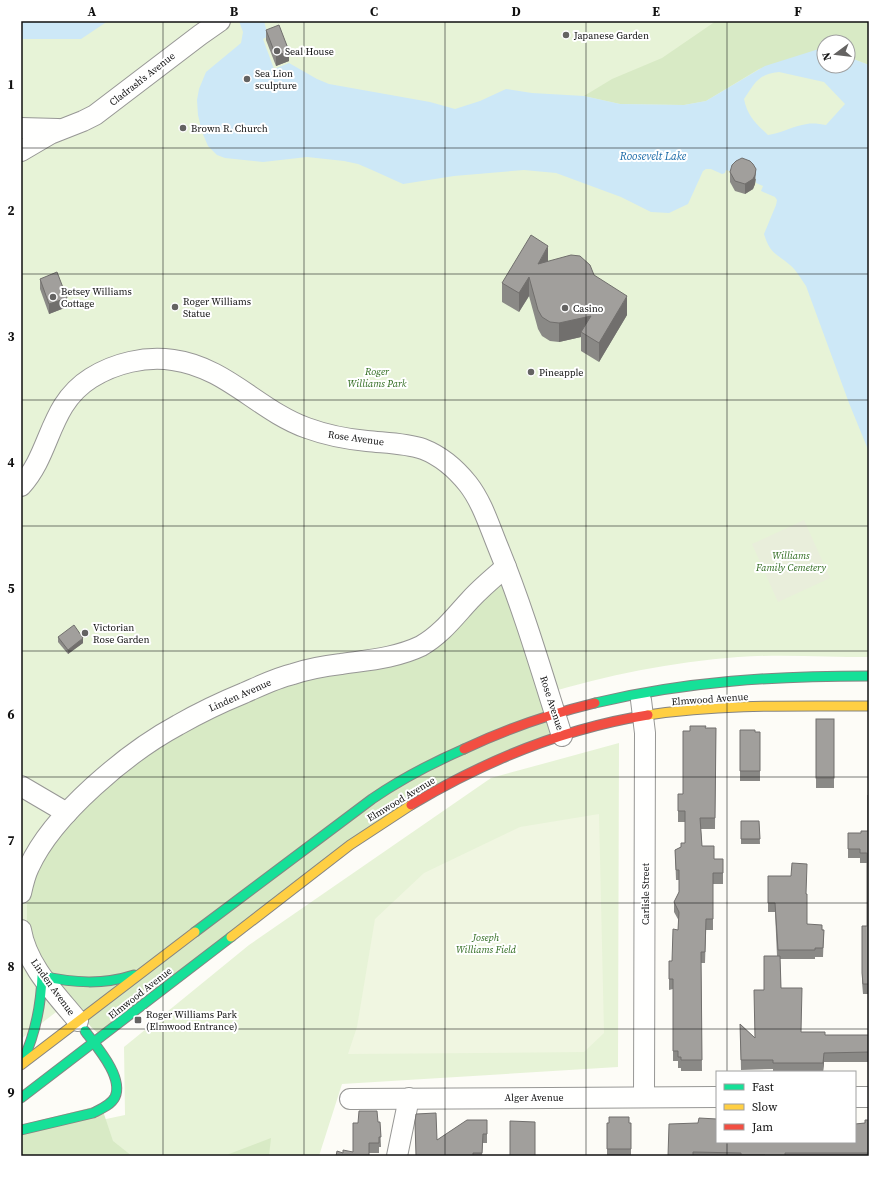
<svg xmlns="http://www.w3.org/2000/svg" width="890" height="1177" viewBox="0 0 890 1177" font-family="'Source Serif 4',serif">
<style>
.green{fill:#e7f3d7;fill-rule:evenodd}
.forest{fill:#d8eac5}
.cemetery{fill:#e9eedb}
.pitch{fill:#f0f6e1}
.water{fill:#cde8f7;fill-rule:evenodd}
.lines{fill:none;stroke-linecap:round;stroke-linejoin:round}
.street-casing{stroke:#979795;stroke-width:22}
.fast-casing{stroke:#858482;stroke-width:11}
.slow-casing{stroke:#858482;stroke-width:11}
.jam-casing{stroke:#858482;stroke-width:11}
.street{stroke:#fffffe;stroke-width:20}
.fast{stroke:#16e098;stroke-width:9}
.slow{stroke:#ffcf43;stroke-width:9}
.jam{stroke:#f24e42;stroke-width:9}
.wall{fill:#8a8986}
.shaded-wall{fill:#716f6d}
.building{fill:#a19f9c;stroke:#716f6d}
.grid{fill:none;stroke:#111;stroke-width:1;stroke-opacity:0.55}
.poi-dot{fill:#646362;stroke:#fff;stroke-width:1.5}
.labels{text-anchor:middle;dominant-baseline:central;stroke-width:4;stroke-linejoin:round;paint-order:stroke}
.poi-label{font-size:10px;fill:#111;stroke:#fff;text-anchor:start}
.street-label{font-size:10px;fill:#111;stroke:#fff}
.park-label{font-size:10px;font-style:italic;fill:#2f6b1f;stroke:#fff}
.water-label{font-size:11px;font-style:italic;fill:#1768a6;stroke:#fff}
.neatline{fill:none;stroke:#111;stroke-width:1.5}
.grid-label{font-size:13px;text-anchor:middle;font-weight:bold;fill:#111}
</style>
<rect width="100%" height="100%" fill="#fdfcf7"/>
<g class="green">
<path d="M21,21H869V657C826,657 781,654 738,657C672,662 607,675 544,694L262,854L21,1039ZM824,42H848V66H824Z"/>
<path d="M619,743L618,1067L342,1084L319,1156H21V1137L125,1115L124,1047L249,945L491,778Z"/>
</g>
<g class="forest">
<path d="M716,21H869V65L848,57V42H824V49L759,69L706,101L684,105L620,104L584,96L612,79L662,58Z"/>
<path d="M504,563L565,732L420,794L99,1034L91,1027L44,962L36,946L27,922V907L29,877L70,805L206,707L411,647Z"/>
<path d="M101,1105L113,1141L132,1156H21V1125Z"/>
<path d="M271,1138L269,1156H226L229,1154Z"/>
</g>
<path class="cemetery" d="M804,520L830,578L778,602L752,544Z"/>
<path class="pitch" d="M599,814L604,1033L584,1052L348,1054L357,1027L375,919L424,873L520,827Z"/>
<g class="water">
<path d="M21,21H108L81,39H21Z"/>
<path d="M239,21H264L268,36L263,39L274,69L289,63L317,79L329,84L430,102L455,109L480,101L506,89L532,93L584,96L620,104L684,105L706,101L765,66L822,48L824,49V66H848V57L869,65V452L849,403L806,286C801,279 797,271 790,265C776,253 770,254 764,234L776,205L777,200L775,197L761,191L763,186L756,183L755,175L733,172L726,170L725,173L722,174L711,169H706L703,171L688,204L669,213L651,212L621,197L556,173L524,170L454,176L403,184L372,170L358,164L344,161L307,157L263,162L225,158L217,155L208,146L202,132L198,115L197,100L199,89L206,72L241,43L243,32ZM779,72L824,82L845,104L826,125C820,124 813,123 807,124C793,126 782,133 768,135C756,124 747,115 744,99C755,83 758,74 779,72Z"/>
</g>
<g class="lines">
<g class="street-casing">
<g id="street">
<path d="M21,128L58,129"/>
<path d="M21,151L50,134L83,121L95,115L200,35L220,21"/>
<path d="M21,486C52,452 48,405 91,378C115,363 145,356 173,360C226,367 259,411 307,428C326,435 346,439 367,441C385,443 405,443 423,449C441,456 456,469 468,484C482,502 489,525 498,547C523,608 542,673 562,736"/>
<path d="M641,700L645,733L644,1097"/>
<path d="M21,786L67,813"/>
<path d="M21,893C23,884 25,875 29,867C53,814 128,752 178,725C199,713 222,702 244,693C260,686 276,678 293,674C308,669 324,666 341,664C368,660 396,658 421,646C441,635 455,616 470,600C481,588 494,577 506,567"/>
<path d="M21,930C27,966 56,994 78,1021"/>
<path d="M855,1097H869"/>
<path d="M350,1099L717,1097"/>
<path d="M397,1156L409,1098"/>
</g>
</g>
<g class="fast-casing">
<g id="fast">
<path d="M595,703C687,681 775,676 869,676"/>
<path d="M195,932L372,799C401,779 432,763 464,749"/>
<path d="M22,1063C35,1035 41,1007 42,976C74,983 103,985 134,975"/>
<path d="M21,1098L231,937"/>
<path d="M21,1130L93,1113C101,1109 111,1105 115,1097C124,1077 96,1046 85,1031"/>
</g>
</g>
<g class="slow-casing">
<g id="slow">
<path d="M648,715C722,704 795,706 869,706"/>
<path d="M231,937L350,845L411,805"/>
<path d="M21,1065L195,932"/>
</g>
</g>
<g class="jam-casing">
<g id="jam">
<path d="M464,749C506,729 550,714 595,703"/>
<path d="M411,805C483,762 565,728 648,715"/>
</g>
</g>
<use href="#street" class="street"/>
<use href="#fast" class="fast"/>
<use href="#slow" class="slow"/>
<use href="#jam" class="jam"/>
</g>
<g class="wall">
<path d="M266,30L289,61L276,66L266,40Z"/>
<path d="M730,172L756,179L755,184L753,189L745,194L735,191L730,182Z"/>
<path d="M548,261L594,275L627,315L599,362L581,351V337L559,342L550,341L542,336L538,329L529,296L519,312L502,302V283Z"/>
<path d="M40,279L67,307L49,314L40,289Z"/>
<path d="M58,637L83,643L68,654L58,642Z"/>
<rect x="816" y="719" width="18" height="69"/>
<path d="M706,728H716L715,829H701L702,846L714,859H723V884H713V930H706L705,963H701L702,1071H681V1068H678V1061H673V989L669,990V961H672L678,930L679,921L674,912V902L679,892V880H676L675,850L681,847L685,843V822H678V794H683L690,731Z"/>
<path d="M740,730L755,732H760V781H740Z"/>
<path d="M869,795V994H863L862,982V926H867V863H860V858H848V833H861L868,831Z"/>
<path d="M741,821H759L760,844H741Z"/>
<path d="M768,876L806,894L807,924L824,930L823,957H815V959H780L781,988L801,1032L825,1035H869V1062H824L823,1072H773V1069L741,1070L740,1024L755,1038L777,956L775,912H768Z"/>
<path d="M487,1120V1143H483L482,1156H416L437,1140Z"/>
<path d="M869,1120V1156H668L717,1142L865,1123Z"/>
<path d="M380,1122L381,1147H379V1153H343L353,1152L358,1123Z"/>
<rect x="607" y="1123" width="24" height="33"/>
</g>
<g class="shaded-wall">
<path d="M289,51V61L276,66V56Z"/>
<path d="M756,169L755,184L753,189L745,194V184Z"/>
<path d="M548,246V265L538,264Z"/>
<path d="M529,277V296L519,312V293Z"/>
<path d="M627,296V315L599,362V343Z"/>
<path d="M67,298V307L49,314V304Z"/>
<path d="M591,316L581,332V337L559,342V323Z"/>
<path d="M83,638V643L68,654V650Z"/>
<path d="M824,1053V1062L823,1072V1063Z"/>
</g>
<g class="building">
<path d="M279,25L289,51L276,56L266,30Z"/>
<path d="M742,158L750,161L753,164L756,169L755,175L753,179L745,184L735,181L730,172L732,165L736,161Z"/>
<path d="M531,235L548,246L538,264L571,255L580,256L590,265L594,275L627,296L599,343L581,332L591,316L559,323L550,322L542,317L538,310L529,277L519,293L502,283Z"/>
<path d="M57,272L67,298L49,304L40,279Z"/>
<path d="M74,625L83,638L68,650L58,637Z"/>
<rect x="816" y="719" width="18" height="59"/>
<path d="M690,726H706L705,728H716L715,818H700L702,846H714V859H723V873H713V919H706L705,952H701L702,1060H681V1057H678V1051H673V979H669V961H672L673,929L678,930L679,912L674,902L679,892V870H676L675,850L681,847V843H685V811H678V794H683V731H690Z"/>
<path d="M740,730H755V732H760V771H740Z"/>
<path d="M868,795H869V984H863L862,973V926H867V853H860V849H848V833H861V831H868Z"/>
<path d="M741,821H759L760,839H741Z"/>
<path d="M792,863L807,864L806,894H807V924L822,925V930H824L823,948H815V950H778L775,903H768V876H791Z"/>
<path d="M764,956H780L781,988H802L801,1032H825V1035H869V1052L824,1053L823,1063H773V1060H741L740,1024L755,1038L754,990H764Z"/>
<path d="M359,1111H377L378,1122H380L381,1137H379V1143H369V1156H336L337,1151L343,1153V1150L353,1152V1123H358Z"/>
<path d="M436,1113L437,1140L467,1120H487V1134H483L482,1153H473V1156H416L415,1122L416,1114Z"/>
<path d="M609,1117H629V1123H631V1149H607V1123H609Z"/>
<path d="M699,1118L717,1119V1142H855V1124L865,1123V1120H869V1153H785V1156H765V1155H741V1153L693,1152V1156H668L669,1124L698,1123Z"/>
<path d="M510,1121L535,1122V1156H510Z"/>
</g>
<path class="grid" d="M163,21V1156M304,21V1156M445,21V1156M586,21V1156M727,21V1072M21,148H869M21,274H869M21,400H869M21,526H869M21,651H869M21,777H869M21,903H869M21,1029H869M727,1142V1156"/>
<g class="poi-dot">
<circle cx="566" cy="35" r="4"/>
<circle cx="277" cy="51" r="4"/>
<circle cx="247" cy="79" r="4"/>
<circle cx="183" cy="128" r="4"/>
<circle cx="53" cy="297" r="4"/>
<circle cx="175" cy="307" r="4"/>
<circle cx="565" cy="308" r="4"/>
<circle cx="531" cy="372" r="4"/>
<circle cx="85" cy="633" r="4"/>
<rect x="134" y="1016" width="8" height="8" rx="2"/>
</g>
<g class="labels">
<g class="poi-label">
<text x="574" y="35">Japanese Garden</text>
<text x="285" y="51">Seal House</text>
<text x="255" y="73">Sea Lion<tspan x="255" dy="12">sculpture</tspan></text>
<text x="191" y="128">Brown R. Church</text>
<text x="61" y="291">Betsey Williams<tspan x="61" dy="12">Cottage</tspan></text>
<text x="183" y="301">Roger Williams<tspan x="183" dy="12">Statue</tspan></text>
<text x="573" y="308">Casino</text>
<text x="539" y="372">Pineapple</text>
<text x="93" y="627">Victorian<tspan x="93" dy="12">Rose Garden</tspan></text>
<text x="146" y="1014">Roger Williams Park<tspan x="146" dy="12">(Elmwood Entrance)</tspan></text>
</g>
<g class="street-label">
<text transform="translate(142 79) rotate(-38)">Cladrash's Avenue</text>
<text transform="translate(356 438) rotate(8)">Rose Avenue</text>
<text transform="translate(240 695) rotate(-24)">Linden Avenue</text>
<text transform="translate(710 699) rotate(-4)">Elmwood Avenue</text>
<text transform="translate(552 703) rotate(72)">Rose Avenue</text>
<text transform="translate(401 799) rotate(-31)">Elmwood Avenue</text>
<text transform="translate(645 894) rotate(-90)">Carlisle Street</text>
<text transform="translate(53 987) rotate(54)">Linden Avenue</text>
<text transform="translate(140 993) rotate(-38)">Elmwood Avenue</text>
<text x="534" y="1097">Alger Avenue</text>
</g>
<g class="park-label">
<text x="377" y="371">Roger<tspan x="377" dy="12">Williams Park</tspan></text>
<text x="791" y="555">Williams<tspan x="791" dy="12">Family Cemetery</tspan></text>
<text x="486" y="937">Joseph<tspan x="486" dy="12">Williams Field</tspan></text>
</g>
<g class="water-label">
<text x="653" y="156">Roosevelt Lake</text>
</g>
</g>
<rect width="890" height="1177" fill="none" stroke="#ffffff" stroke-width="44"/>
<rect x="716" y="1071" width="140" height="72" fill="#ffffff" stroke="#a0a0a0"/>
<rect x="724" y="1084" width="20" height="6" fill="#16e098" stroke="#a0a0a0"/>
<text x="752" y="1091" font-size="12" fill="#111111">Fast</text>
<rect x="724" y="1104" width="20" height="6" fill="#ffcf43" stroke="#a0a0a0"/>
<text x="752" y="1111" font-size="12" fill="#111111">Slow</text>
<rect x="724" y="1124" width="20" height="6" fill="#f24e42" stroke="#a0a0a0"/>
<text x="752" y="1131" font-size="12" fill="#111111">Jam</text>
<g transform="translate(836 54) rotate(255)"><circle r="19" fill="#ffffff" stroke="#a0a0a0"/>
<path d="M0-3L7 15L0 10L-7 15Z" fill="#646362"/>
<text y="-6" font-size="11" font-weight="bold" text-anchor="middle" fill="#111111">N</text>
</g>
<rect x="22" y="22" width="846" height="1133" class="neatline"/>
<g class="grid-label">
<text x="92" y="16">A</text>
<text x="234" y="16">B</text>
<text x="374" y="16">C</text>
<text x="516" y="16">D</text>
<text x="656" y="16">E</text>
<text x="798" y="16">F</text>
<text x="11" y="89">1</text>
<text x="11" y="215">2</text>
<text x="11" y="341">3</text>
<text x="11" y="467">4</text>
<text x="11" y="593">5</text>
<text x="11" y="719">6</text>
<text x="11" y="845">7</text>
<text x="11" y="971">8</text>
<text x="11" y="1097">9</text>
</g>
</svg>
